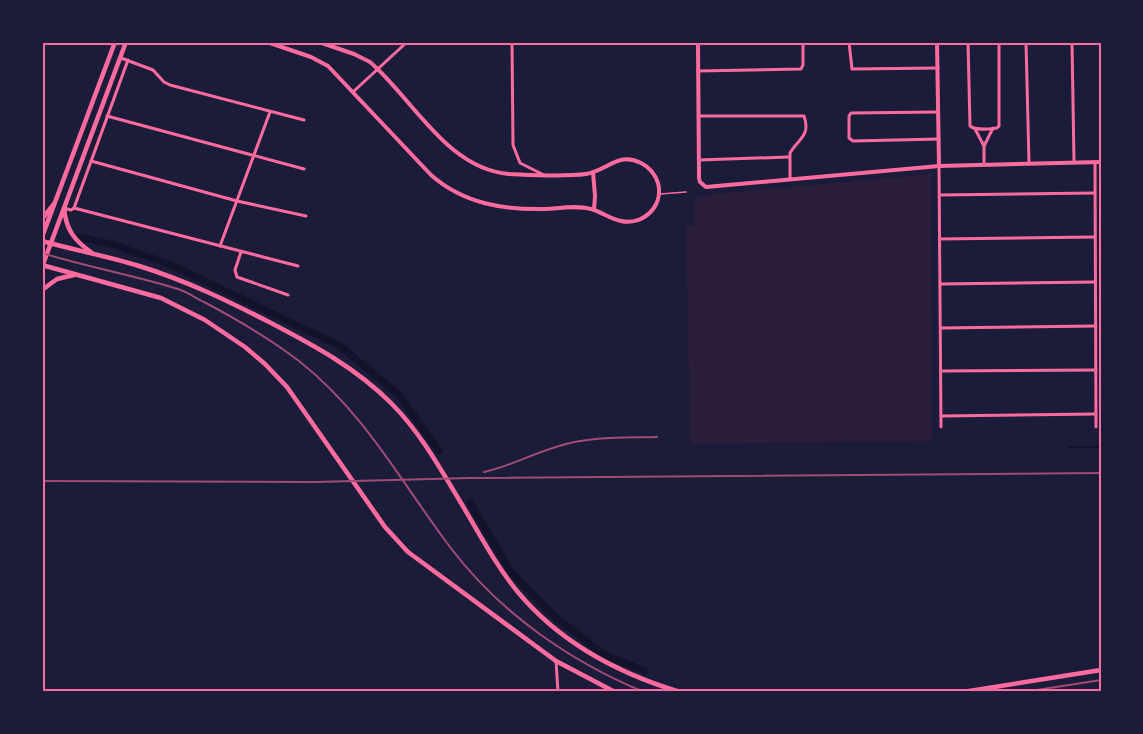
<svg xmlns="http://www.w3.org/2000/svg" width="1143" height="734" viewBox="0 0 1143 734" font-family="'PT Sans Narrow',sans-serif">
<style>
.green{fill:#2a1e3b}
.lines{fill:none;stroke-linecap:round;stroke-linejoin:round}
.stream{stroke:#12122b;stroke-width:2}
.canal{stroke:#12122b;stroke-width:7}
.service{stroke:#ff6b9d;stroke-width:1.5}
.minor{stroke:#ff6b9d;stroke-width:3}
.tertiary{stroke:#ff6b9d;stroke-width:4}
.secondary{stroke:#ff6b9d;stroke-width:4.5}
.primary{stroke:#ff6b9d;stroke-width:4.5}
.rail{stroke:#a44b75;stroke-width:2}
.neatline{fill:none;stroke:#ff6b9d;stroke-width:2}
</style>
<rect width="100%" height="100%" fill="#1b1b3a"/>
<path class="green" d="M931,174L932,441L690,444L686,226L695,225V196Z"/>
<g class="lines">
<path class="stream" d="M1068,447H1101"/>
<g class="canal">
<path d="M80,237L111,244L169,264L340,346L399,395L439,451"/>
<path d="M470,503L511,572L553,615L603,654L645,671"/>
</g>
<path class="service" d="M660,194L686,192"/>
<g class="minor">
<path d="M512,42L513,145L520,163L544,175"/>
<path d="M849,42L852,69L938,68"/>
<path d="M968,42L970,126C976,131 989,129 997,128L999,126V42"/>
<path d="M1026,42L1029,163"/>
<path d="M1072,42L1074,162"/>
<path d="M121,58L153,70L164,82L170,85L304,120"/>
<path d="M698,71L801,69L803,65V42"/>
<path d="M354,91L407,42"/>
<path d="M938,112L851,113L849,116V138L853,141L939,139"/>
<path d="M107,116L304,169"/>
<path d="M699,116H804C811,136 798,139 790,153V179"/>
<path d="M975,129L984,146V164"/>
<path d="M984,146L993,128"/>
<path d="M699,160L789,157"/>
<path d="M91,161L237,201L306,216"/>
<path d="M1095,162L1096,427"/>
<path d="M939,166L941,427"/>
<path d="M940,195L1095,193"/>
<path d="M64,208L71,210L74,208L298,266"/>
<path d="M74,208L128,60"/>
<path d="M940,239L1095,237"/>
<path d="M220,246L270,112"/>
<path d="M241,252L235,270L237,277L288,295"/>
<path d="M940,284L1095,282"/>
<path d="M941,328L1096,326"/>
<path d="M942,371L1096,370"/>
<path d="M942,416L1096,414"/>
<path d="M556,661L558,692"/>
</g>
<g class="tertiary">
<path d="M267,42L311,57L328,66L431,175C464,204 504,210 546,209C561,208 577,205 591,209C602,212 610,219 621,221C643,226 664,206 658,183C655,174 649,167 641,163C618,151 607,171 586,174C562,177 533,175 509,174C447,169 413,99 370,62L354,54L319,42"/>
<path d="M698,42L699,178L700,182L706,187L939,166L1101,162"/>
<path d="M937,42L939,166"/>
<path d="M593,172L595,196L594,210"/>
</g>
<g class="secondary">
<path d="M42,237L115,42"/>
<path d="M42,267L126,42"/>
</g>
<g class="primary">
<path d="M64,208C66,230 74,240 92,253"/>
<path d="M42,219L54,204"/>
<path d="M42,241C74,250 107,256 139,266C185,280 228,301 271,323C315,346 356,368 391,403C420,432 440,468 461,503C479,533 495,564 517,591C559,642 617,673 680,692"/>
<path d="M42,265L161,298L205,320L245,347L265,364L287,387L385,527L408,552L556,661L615,692"/>
<path d="M42,290L57,279L74,275"/>
<path d="M963,692L1101,670"/>
</g>
<g class="rail">
<path d="M42,253C87,267 133,275 178,289C188,292 197,299 206,303C238,320 270,339 299,361C364,412 401,482 450,547C499,612 569,661 644,692"/>
<path d="M484,472C511,466 534,453 559,446C591,436 625,438 657,437"/>
<path d="M42,481L315,482L470,478L1101,473"/>
<path d="M1024,692L1101,680"/>
</g>
</g>
<rect width="1143" height="734" fill="none" stroke="#1b1b3a" stroke-width="87"/>
<rect x="44" y="44" width="1056" height="646" class="neatline"/>
</svg>
